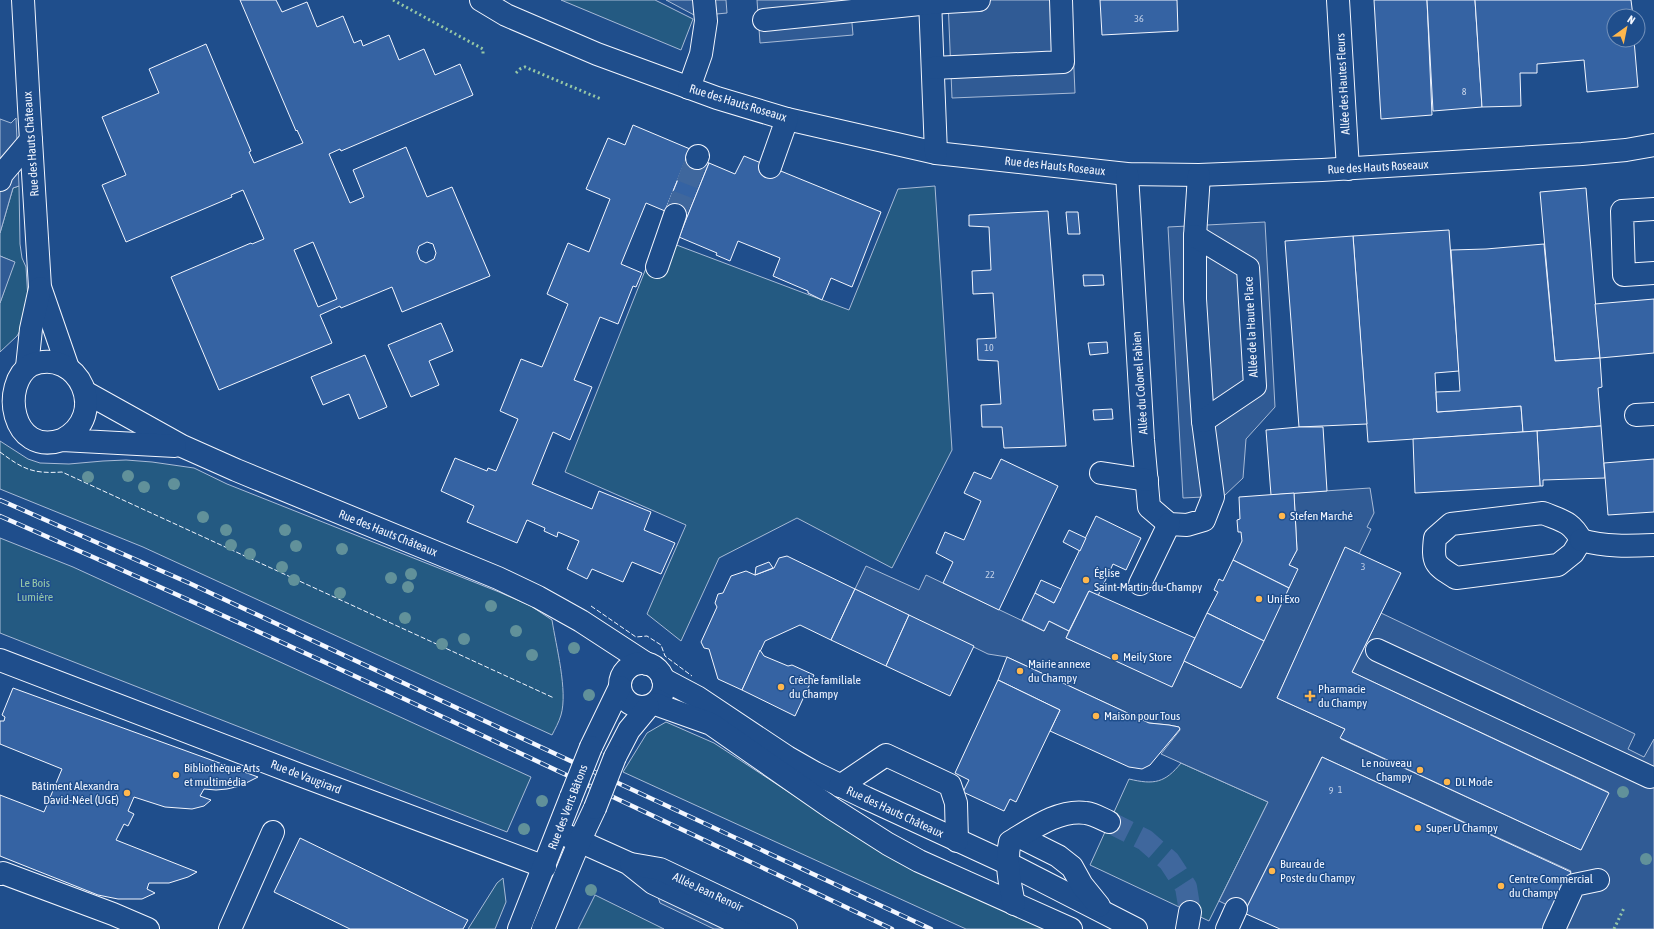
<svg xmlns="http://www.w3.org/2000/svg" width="1654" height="929" viewBox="0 0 1654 929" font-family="'Asap Condensed',sans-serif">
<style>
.green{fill:#245a82;stroke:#a8bbd7}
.parking{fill:#305b95;stroke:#a8bbd7}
.building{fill:#3563a3;stroke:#f2f6ff;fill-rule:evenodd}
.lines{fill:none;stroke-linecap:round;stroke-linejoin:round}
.minor-tunnel{stroke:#3f679d;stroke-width:22;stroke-dasharray:22 11;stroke-linecap:butt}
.minor-casing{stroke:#f2f6ff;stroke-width:24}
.minor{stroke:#1f4e8c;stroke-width:22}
.rail-casing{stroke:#f2f6ff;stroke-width:4.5}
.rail{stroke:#1f4e8c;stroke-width:3;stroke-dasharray:9;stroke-linecap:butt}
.minor-bridge-casing{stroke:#f2f6ff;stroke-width:24;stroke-linecap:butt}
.minor-bridge{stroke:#1f4e8c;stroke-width:22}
.hedge{stroke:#97c8a6;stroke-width:3;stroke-dasharray:2 3;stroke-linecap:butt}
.fence{stroke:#f2f6ff;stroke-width:1;stroke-dasharray:5 2;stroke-linecap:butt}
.tree{fill:#61919a}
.poi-dot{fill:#ffb74d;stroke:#1f4e8c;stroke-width:1.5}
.labels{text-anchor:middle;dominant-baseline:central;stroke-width:3;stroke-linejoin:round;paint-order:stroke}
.number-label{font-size:10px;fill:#c3d1e8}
.street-label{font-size:12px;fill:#f2f6ff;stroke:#1f4e8c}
.poi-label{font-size:12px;fill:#f2f6ff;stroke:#1f4e8c;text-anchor:start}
.park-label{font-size:12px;fill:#97c8a6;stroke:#1f4e8c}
</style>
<rect width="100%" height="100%" fill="#1f4e8c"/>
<g class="green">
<path d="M561,0H655L693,19L681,50Z"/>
<path d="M19,186L20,244L22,258L26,267L28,300L24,324L17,336L0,352V303L14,262L0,256V233L13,188Z"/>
<path d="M935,186L952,450L892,568L797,518L719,558L681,641L647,614L686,525L565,472L658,238L849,310L898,189Z"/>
<path d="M0,441L28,459L40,463L69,464L103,461L126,460L152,462L194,468L227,484L499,592L531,606L552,620C556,646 568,691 561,715C559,722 555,729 552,735L143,547L0,489Z"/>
<path d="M0,538L73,567L531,777L507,832L0,633Z"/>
<path d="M666,722L714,743L877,850L1047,929H966L623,772L647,733Z"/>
<path d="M1181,763L1268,802L1209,921L1090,865L1129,779C1154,785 1165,783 1181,763Z"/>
<path d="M503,878L506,902L495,929H468L497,883Z"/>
<path d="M595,895L664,929H578Z"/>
</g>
<g class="parking">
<path d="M666,0H726L727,13L696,16Z"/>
<path d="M757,0H850L853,35L760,43Z"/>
<path d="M948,0H1071L1075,93L952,98Z"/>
<path d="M16,118L19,186L13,188L0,233V119L11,123Z"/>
<path d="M1265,222L1275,407L1246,439L1243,478L1224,496L1183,498L1168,227Z"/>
<path d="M0,256L15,262L0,303Z"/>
<path d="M1370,488L1374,513L1367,527L1371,529L1359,554L1345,548L1277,698L1345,729L1341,739L1581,850L1608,792L1352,672L1381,613L1635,734L1628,749L1644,757L1654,739V929H1544L1571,871L1322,757L1244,913L1219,901L1268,802L1161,754L1180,730L1179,727L1169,725L1149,723L1007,657L988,654L855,589L866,566L919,590L926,575L1044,631L1049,621L1069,631L1066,638L1172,686L1184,661L1241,688L1297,569L1289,565L1297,550L1294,493Z"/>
<path d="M657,894L732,929H714L660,903Z"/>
</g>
<g class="building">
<path d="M240,0H276L282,12L307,2L317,27L343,16L354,43L361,40L363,46L389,35L399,60L424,49L435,75L460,64L473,95L341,151L340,149L329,154L350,203L364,197L353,170L406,147L427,197L452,187L490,276L402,312L392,287L341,308L340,306L320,315L332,343L219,390L171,277L251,243L252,244L264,239L243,190L231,195L232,197L126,242L102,185L126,175L102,117L159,93L149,69L206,44L251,151L249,152L254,163L303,143L297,130L296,131ZM313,242L337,299L318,307L294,250ZM427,242L433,244L436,253L434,259L426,263L420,260L417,252L419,246Z"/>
<path d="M1100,0H1177L1178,31L1102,35Z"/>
<path d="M1374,0H1427L1432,115L1381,119Z"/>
<path d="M1427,0H1475L1482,107L1433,111Z"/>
<path d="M1475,0H1631L1633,16H1614V40H1634L1638,87L1587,92L1584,60L1537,64V73H1520L1521,106L1482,107Z"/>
<path d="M633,125L690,149L665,211L646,203L621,264L642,273L636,287L633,286L618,324L600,317L574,380L592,387L570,440L553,432L532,484L592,509L599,491L651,512L644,530L675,543L661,574L632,562L623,582L592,569L587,579L567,569L579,541L558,532L557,537L544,531L545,528L527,520L517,543L467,522L474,506L441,491L455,458L487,471L488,468L496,471L518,419L500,411L521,359L542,367L568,304L547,294L568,243L589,252L610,199L586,189L608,138L625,145Z"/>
<path d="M688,155L709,163L686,220L665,211Z"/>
<path d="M744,156L881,212L852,287L831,278L822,300L808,293V291L773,276L780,258L738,241L730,261L716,255L717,253L679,237L709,163L735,174Z"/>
<path d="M1586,188L1600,358L1555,361L1540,192Z"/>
<path d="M1048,211L1066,446L1004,448L1002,427H982L981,405L1001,404L998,361L978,360L977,339L996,338L993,293L973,294L972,271L991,270L989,227L969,226V215Z"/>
<path d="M1066,212H1078L1080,234H1068Z"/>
<path d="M1449,230L1459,371L1435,373L1437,412L1521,406L1523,432L1368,442L1353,236Z"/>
<path d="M1353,236L1367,424L1299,427L1285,241Z"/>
<path d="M1544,244L1555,361L1600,358L1602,387L1598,388L1601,426L1523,432L1521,406L1437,412L1436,392L1460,391L1451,250L1486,249Z"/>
<path d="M1083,275H1103L1104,285L1084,286Z"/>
<path d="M1654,299V353L1600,358L1595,304Z"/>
<path d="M441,323L453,351L429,361L439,385L411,397L388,345Z"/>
<path d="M1107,342L1108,353L1090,355L1088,343Z"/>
<path d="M365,355L387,407L359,419L349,394L323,405L311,377Z"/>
<path d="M1112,409L1113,419L1094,420L1093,410Z"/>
<path d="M1601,426L1605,478L1543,480V486H1540L1537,431Z"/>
<path d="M1299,427H1323L1327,491L1271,495L1266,430Z"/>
<path d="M1537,431L1540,486L1415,493L1413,439Z"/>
<path d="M1001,459L1058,486L999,610L943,583L953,562L936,553L945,532L964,540L981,501L964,493L974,472L991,479Z"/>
<path d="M1654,459V512L1608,515L1604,463Z"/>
<path d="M1294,493L1297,550L1289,565L1298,569L1289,588L1233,560L1242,541L1241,532H1238L1237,520L1240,519L1239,497Z"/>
<path d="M1096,516L1141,538L1126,570L1113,564L1098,596L1089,591L1069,631L1049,621L1044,631L1022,620L1035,593L1054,603Z"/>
<path d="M1069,530L1086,538L1080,551L1063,542Z"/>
<path d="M1345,547L1401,573L1352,672L1609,793L1581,850L1340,738L1345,729L1277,698Z"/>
<path d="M787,556L855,589L831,640L800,625L765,641L742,690L718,679L709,649L704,648L701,642L717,607L715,603L718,594L723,593L731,576L746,571L755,575L774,568L779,558Z"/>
<path d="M1233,560L1289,588L1264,641L1207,613L1218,592L1214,590L1219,579L1223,581Z"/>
<path d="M769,562L773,568L755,575L756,567Z"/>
<path d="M1041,580L1061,589L1054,603L1035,593Z"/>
<path d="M855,589L909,615L886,666L831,640Z"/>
<path d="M1089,591L1195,638L1172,687L1066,638Z"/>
<path d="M1207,613L1264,641L1241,688L1184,661Z"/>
<path d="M909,615L974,646L950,696L886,666Z"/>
<path d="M760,650L764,656L788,666L792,665L814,675L795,716L742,690Z"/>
<path d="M1007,657L1149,723L1169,725L1179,727L1180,729L1150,765L1142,769L1129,767L1050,731L1060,710L998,680Z"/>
<path d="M998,680L1060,710L1016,802L1010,799L1004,811L963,792L969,780L955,773Z"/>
<path d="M13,688L258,777L240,786L227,789L216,790L204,789L200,796L211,800L204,806L192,809L165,807L134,797L128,811L134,814L128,826L124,824L116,840L197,872L188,877L169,883H149L147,889L155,893L142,899H118L98,895L0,856V795L44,812L62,769L0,744V721H4L5,717L2,715Z"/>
<path d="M1322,757L1571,872L1544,929H1280L1244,913Z"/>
<path d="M300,838L468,920L463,929H350L274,892Z"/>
</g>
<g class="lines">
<g class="minor-tunnel">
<path d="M675,215L697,158"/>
<path d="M1109,822L1145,840L1169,861L1186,887L1190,912"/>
</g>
<g class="minor-casing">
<g id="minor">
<path d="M23,0L29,108L40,287L68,368"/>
<path d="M481,0L506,15L597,54L717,98L787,119L936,153L1127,174L1199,175L1322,170L1582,154L1626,150L1654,145"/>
<path d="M930,0L936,153"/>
<path d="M1338,0L1348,169"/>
<path d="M764,20L930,3L979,0"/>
<path d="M933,68L1063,62L1061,0"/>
<path d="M689,88L701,54L706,21L704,0"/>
<path d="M697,158L698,156"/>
<path d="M770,167L787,119"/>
<path d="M1127,174L1143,440L1149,507L1169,524L1187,525L1204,520L1213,497L1203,421L1195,299V236L1199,175"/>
<path d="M0,180L2,174L31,140"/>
<path d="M1654,209L1622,211L1624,275L1654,273"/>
<path d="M1195,236L1248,268L1255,386L1203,421"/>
<path d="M657,267L675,215"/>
<path d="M27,367L31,329L40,288"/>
<path d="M85,392L182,446L236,470L498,578L538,597L581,621L647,664"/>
<path d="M1636,415L1654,414"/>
<path d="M62,440C110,416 79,346 31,365C0,384 11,457 62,440L175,446"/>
<path d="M1101,473L1147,480"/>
<path d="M1543,513C1562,521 1571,521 1581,540L1573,553L1558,565L1456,578C1435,565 1432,564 1435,538L1451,524Z"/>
<path d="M1581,540C1606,547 1629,546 1654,545"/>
<path d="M1140,584L1169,524"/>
<path d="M1377,650L1650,777"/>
<path d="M0,660L300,775L545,867"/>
<circle cx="642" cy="685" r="22"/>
<path d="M663,679L697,697L787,757L815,773L866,798L1009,864L1136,929"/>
<path d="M655,704L711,724L833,809L888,844L919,861L1071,929"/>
<path d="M591,747L620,687"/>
<path d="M615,757L629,730L648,707"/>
<path d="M840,786L886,755L950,785L956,803L957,841"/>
<path d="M559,832L628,863L653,883L750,929"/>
<path d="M1020,837L1058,856L1072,867L1082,885L1099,906"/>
<path d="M631,864L660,869L786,929"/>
<path d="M0,874L3,873L113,914L148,929"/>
<path d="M1014,904C1010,885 1005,861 1010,842C1032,829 1059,809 1086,813C1094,814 1102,819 1109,822"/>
<path d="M230,929L273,832"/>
<path d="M519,929L571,797"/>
<path d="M543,929L580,840L595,808"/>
<path d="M1187,929L1190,912"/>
<path d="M1227,929L1236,909"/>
<path d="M1554,929L1574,885L1598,880"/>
</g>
</g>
<use href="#minor" class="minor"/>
<g class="rail-casing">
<g id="rail">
<path d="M0,500L189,583L931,929"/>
<path d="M0,516C300,647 596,789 892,929"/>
</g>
</g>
<use href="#rail" class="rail"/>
<g class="minor-bridge-casing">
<g id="minor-bridge">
<path d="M571,797L591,747"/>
<path d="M595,808L615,757"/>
</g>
</g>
<use href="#minor-bridge" class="minor-bridge"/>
<g class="hedge">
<path d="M393,0L483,49V54"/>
<path d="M516,73L520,69L525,67L601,99"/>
<path d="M1614,929L1624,908"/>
</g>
<g class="fence">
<path d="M0,452C23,469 32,474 62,472L554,698"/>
<path d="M591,606L636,637L647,636L661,645L665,656L692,676"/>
</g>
</g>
<g class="tree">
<circle cx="128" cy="476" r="6"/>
<circle cx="88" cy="477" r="6"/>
<circle cx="174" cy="484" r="6"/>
<circle cx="144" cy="487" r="6"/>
<circle cx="203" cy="517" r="6"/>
<circle cx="226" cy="530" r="6"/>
<circle cx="285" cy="530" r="6"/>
<circle cx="231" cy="545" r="6"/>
<circle cx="296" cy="546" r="6"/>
<circle cx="342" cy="549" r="6"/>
<circle cx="250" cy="554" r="6"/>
<circle cx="282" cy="567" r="6"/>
<circle cx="411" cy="574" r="6"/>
<circle cx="391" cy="578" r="6"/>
<circle cx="294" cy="580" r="6"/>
<circle cx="408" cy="587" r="6"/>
<circle cx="340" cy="593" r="6"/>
<circle cx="491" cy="606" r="6"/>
<circle cx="405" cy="618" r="6"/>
<circle cx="516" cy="631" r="6"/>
<circle cx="464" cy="639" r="6"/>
<circle cx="442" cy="644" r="6"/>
<circle cx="574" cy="648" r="6"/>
<circle cx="532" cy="655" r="6"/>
<circle cx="589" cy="695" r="6"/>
<circle cx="1623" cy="792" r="6"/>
<circle cx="542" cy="801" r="6"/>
<circle cx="524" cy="829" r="6"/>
<circle cx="1646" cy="859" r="6"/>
<circle cx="591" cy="890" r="6"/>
</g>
<g class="poi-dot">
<circle cx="1282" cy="516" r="4"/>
<circle cx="1086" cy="580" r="4"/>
<circle cx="1259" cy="599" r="4"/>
<circle cx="1115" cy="657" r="4"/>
<circle cx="1020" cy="671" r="4"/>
<circle cx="781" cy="687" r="4"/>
<path d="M1308 690h4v4h4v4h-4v4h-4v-4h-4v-4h4z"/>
<circle cx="1096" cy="716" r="4"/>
<circle cx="1420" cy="770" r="4"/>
<circle cx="176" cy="775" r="4"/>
<circle cx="1447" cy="782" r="4"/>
<circle cx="127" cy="793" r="4"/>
<circle cx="1418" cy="828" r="4"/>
<circle cx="1272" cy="871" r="4"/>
<circle cx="1501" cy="886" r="4"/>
</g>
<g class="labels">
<g class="number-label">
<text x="1139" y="18">36</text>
<text x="1464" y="91">8</text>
<text x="989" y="347">10</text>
<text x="1363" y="566">3</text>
<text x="990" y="574">22</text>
<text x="1340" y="789">1</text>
<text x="1331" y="790">9</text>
</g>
<g class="street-label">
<text transform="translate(1343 84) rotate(-93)">Allée des Hautes Fleurs</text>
<text transform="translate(738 103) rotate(17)">Rue des Hauts Roseaux</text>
<text transform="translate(31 144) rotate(-94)">Rue des Hauts Châteaux</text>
<text transform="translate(1055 166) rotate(6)">Rue des Hauts Roseaux</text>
<text transform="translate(1378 167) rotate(-3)">Rue des Hauts Roseaux</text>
<text transform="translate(1251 327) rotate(-93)">Allée de la Haute Place</text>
<text transform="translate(1140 383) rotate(-94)">Allée du Colonel Fabien</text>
<text transform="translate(388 533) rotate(22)">Rue des Hauts Châteaux</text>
<text transform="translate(306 777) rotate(21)">Rue de Vaugirard</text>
<text transform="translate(568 807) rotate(-69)">Rue des Verts Bâtons</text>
<text transform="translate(895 812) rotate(25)">Rue des Hauts Châteaux</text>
<text transform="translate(708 892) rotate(25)">Allée Jean Renoir</text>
</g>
<g class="poi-label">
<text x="1290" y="516">Stefen Marché</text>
<text x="1094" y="573">Église<tspan x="1094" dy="14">Saint-Martin-du-Champy</tspan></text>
<text x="1267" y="599">Uni Exo</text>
<text x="1123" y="657">Meily Store</text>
<text x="1028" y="664">Mairie annexe<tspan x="1028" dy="14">du Champy</tspan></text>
<text x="789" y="680">Crèche familiale<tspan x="789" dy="14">du Champy</tspan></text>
<text x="1318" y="689">Pharmacie<tspan x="1318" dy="14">du Champy</tspan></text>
<text x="1104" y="716">Maison pour Tous</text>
<text x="1412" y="763" text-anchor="end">Le nouveau<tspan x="1412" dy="14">Champy</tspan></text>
<text x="184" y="768">Bibliothèque Arts<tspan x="184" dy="14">et multimédia</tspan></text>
<text x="1455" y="782">DL Mode</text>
<text x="119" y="786" text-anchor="end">Bâtiment Alexandra<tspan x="119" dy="14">David-Néel (UGE)</tspan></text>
<text x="1426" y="828">Super U Champy</text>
<text x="1280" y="864">Bureau de<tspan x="1280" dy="14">Poste du Champy</tspan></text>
<text x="1509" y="879">Centre Commercial<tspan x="1509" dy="14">du Champy</tspan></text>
</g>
<g class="park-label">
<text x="35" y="583">Le Bois<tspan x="35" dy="14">Lumière</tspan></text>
</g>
</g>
<g transform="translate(1626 28) rotate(33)"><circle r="19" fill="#1f4e8c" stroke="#7391ba"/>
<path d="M0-3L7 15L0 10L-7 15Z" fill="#ffb74d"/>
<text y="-6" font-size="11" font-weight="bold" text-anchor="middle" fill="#f2f6ff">N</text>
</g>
</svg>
